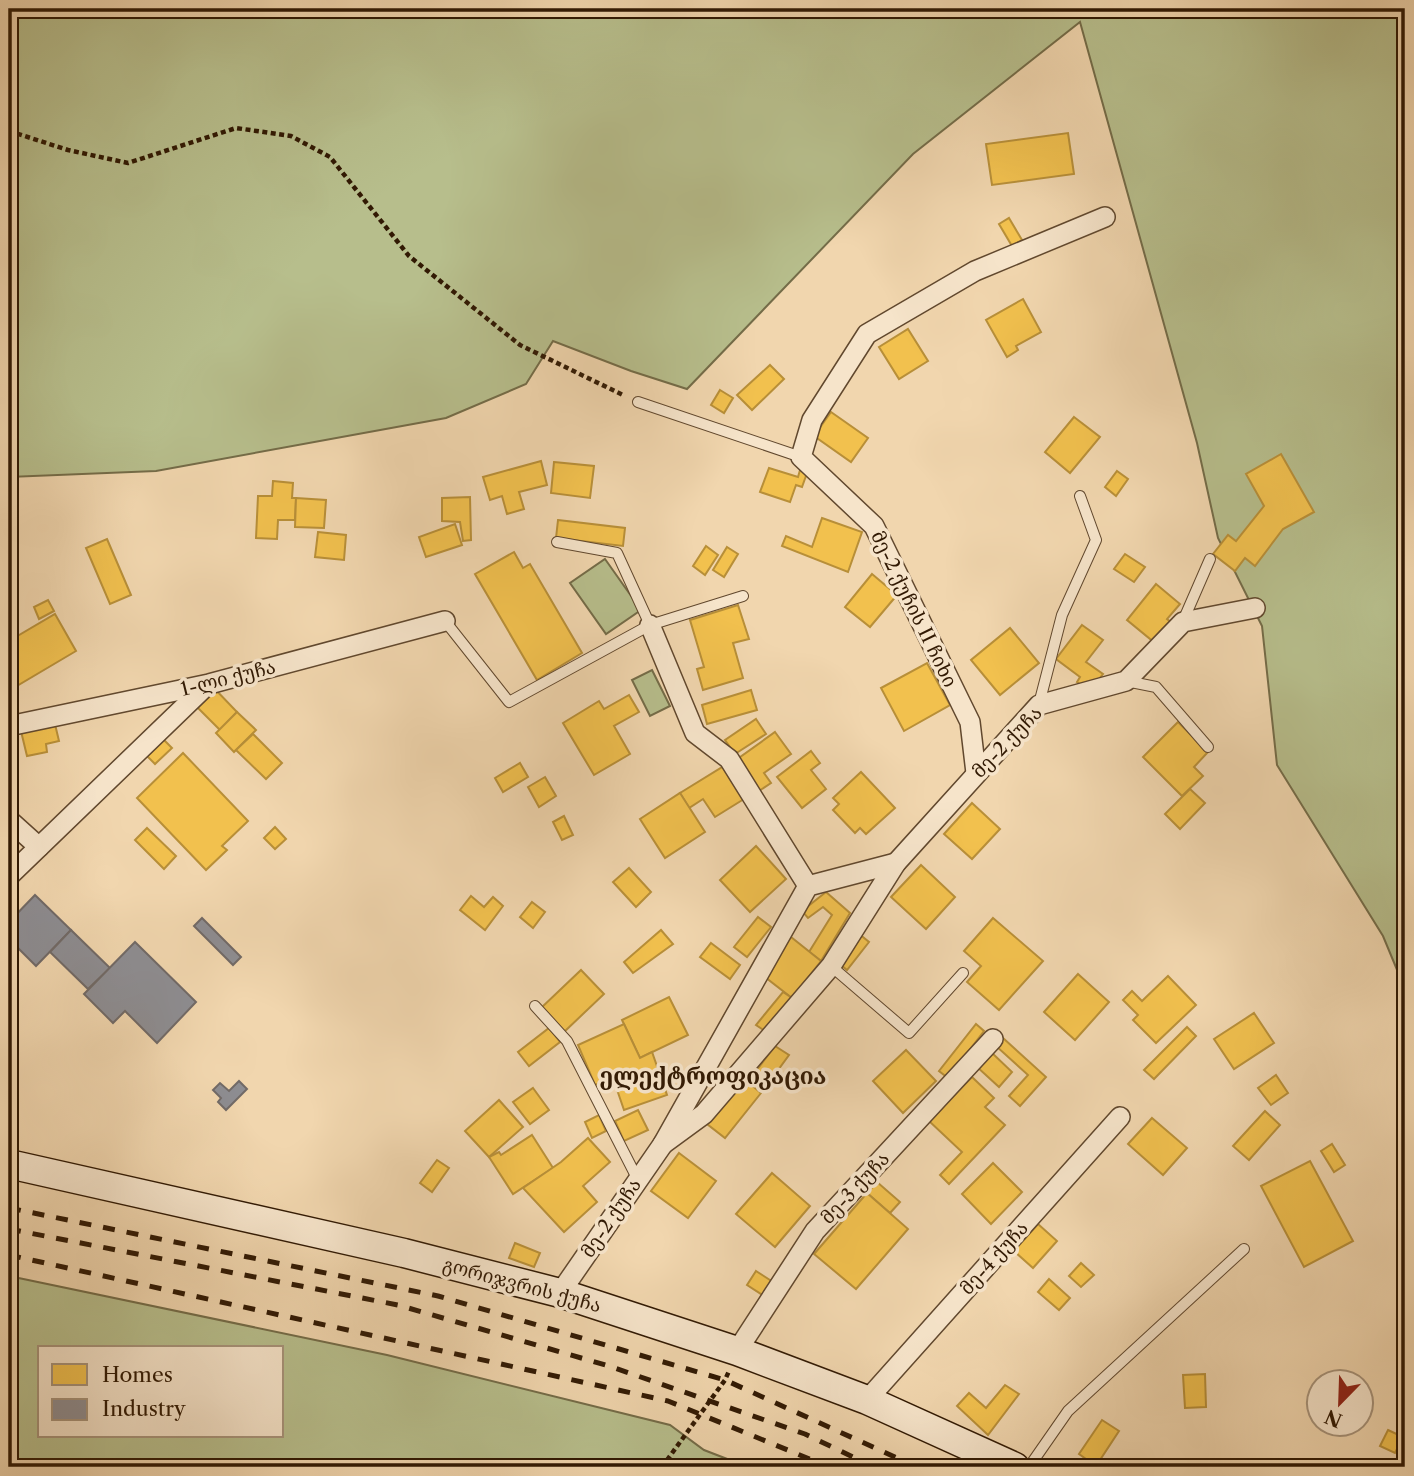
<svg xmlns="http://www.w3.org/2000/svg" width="1414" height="1476" viewBox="0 0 1414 1476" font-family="'Libre Caslon Text','Noto Serif Georgian',serif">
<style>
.green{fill:#b7be8c;stroke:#746c48;stroke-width:2;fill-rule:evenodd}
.homes{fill:#f2c14e;stroke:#b88f38;stroke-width:2}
.industry{fill:#8d8d92;stroke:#716a67;stroke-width:2}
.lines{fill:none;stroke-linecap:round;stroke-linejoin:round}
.service-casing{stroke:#61482e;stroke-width:12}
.minor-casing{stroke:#61482e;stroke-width:22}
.secondary-casing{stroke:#311903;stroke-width:31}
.path{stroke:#311903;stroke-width:4.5;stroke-dasharray:5 3.5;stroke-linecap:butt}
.service{stroke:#f6e4ca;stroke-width:10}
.minor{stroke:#f6e4ca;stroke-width:19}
.secondary{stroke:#f6e4ca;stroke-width:28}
.rail{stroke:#311903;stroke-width:5;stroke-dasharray:12 12;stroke-linecap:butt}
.labels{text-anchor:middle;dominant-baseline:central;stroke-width:7;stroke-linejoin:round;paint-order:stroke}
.street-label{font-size:19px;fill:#311903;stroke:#f6e4ca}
.quarter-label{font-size:23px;font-weight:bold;fill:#311903;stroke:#f6e4ca}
</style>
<rect width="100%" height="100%" fill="#f1d6ae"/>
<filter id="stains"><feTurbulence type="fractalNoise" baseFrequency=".00286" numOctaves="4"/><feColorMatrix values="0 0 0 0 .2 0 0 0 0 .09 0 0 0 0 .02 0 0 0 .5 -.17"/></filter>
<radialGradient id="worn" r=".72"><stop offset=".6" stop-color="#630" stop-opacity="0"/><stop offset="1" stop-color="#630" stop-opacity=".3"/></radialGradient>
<g class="green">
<path d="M9,9H1405V989L1383,936L1277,765L1262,626L1218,538L1197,443L1080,22L913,154L687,389L631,371L553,341L526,384L446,418L156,471L9,477Z"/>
<path d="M605,559L641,610L606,634L570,583Z"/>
<path d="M652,670L670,706L650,716L632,680Z"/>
<path d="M9,1276L387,1355L670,1425L704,1450L748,1467H9ZM40,1348H282V1436H40Z"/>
</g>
<g class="homes">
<path d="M1068,133L1074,174L992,185L986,144Z"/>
<path d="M1009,218L1022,240L1012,246L999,224Z"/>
<path d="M1023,299L1041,332L1016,346L1018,350L1007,357L986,320Z"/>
<path d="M908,329L928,361L899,379L879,347Z"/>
<path d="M770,365L784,379L752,410L737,395Z"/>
<path d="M720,390L733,398L724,413L711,405Z"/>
<path d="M831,412L868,438L851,462L814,436Z"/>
<path d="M1074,417L1100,437L1070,473L1045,452Z"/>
<path d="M1281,454L1314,512L1283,529L1255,566L1245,558L1235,571L1213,554L1228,535L1236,541L1264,506L1246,474Z"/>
<path d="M541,461L547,485L519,492L524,509L507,514L502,496L490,500L483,477Z"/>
<path d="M554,462L594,466L590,498L551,493Z"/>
<path d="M769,468L798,477L800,470L807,473L802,487L796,485L790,502L760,492Z"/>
<path d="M1117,471L1128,479L1116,496L1105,487Z"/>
<path d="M273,481L293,483L292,498H296L295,520H278L277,539L256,538L258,496H272Z"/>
<path d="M470,497L471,540L463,541L460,522L442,521V498Z"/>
<path d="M296,498L326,500L324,528L295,527Z"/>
<path d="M822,518L862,532L848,572L782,546L786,536L812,547Z"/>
<path d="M558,520L625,528L623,546L556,538Z"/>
<path d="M455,524L462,545L426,557L419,537Z"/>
<path d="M318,532L346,535L344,560L315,557Z"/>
<path d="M107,539L131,595L110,604L86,548Z"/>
<path d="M706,546L718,555L705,575L693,566Z"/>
<path d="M727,547L738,554L724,577L713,570Z"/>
<path d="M514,552L523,568L530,564L582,653L537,680L475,574Z"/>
<path d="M1125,554L1145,567L1134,582L1114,569Z"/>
<path d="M872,574L897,595L870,627L845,607Z"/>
<path d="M1156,584L1180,604L1167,619L1172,623L1155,643L1127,620Z"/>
<path d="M48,600L54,611L39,619L34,607Z"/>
<path d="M738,605L749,639L733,643L743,678L703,690L697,669L704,667L690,620Z"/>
<path d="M55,614L76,651L10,690L9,641Z"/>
<path d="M1082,625L1103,640L1086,662L1103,674L1099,679L1082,686L1077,682L1080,677L1056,659Z"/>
<path d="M1010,628L1039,663L1000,695L971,660Z"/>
<path d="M927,663L950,705L904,731L881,688Z"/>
<path d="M212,686L237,712L220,730L194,704Z"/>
<path d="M751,690L757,710L707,724L702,705Z"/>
<path d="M629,695L639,712L614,726L630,754L594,775L563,723L599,701L604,709Z"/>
<path d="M237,712L256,730L234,752L216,733Z"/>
<path d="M756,719L766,734L735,754L725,740Z"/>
<path d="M54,720L59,741L46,744L47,752L27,756L20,727Z"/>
<path d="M1178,722L1208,752L1194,767L1203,776L1182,796L1143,757Z"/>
<path d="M775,732L791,754L764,773L771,783L759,791L736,760Z"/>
<path d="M253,734L282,763L266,779L236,750Z"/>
<path d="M161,737L172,748L155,764L144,753Z"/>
<path d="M811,751L820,763L811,770L826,789L802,808L777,777Z"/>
<path d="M183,753L248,821L222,846L227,850L206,870L137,798Z"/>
<path d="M520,763L528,777L503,792L495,778Z"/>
<path d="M724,766L744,799L715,817L703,799L689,808L680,793Z"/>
<path d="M861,772L895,808L866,834L860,828L855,833L833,810L839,804L833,798Z"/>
<path d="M545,777L556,796L539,807L528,787Z"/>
<path d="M1190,789L1205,803L1180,829L1165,814Z"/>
<path d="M680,793L705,832L665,858L640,819Z"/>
<path d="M972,803L1000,829L972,859L944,834Z"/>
<path d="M564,816L573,835L562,840L553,822Z"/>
<path d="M275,827L286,839L275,849L264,838Z"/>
<path d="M147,828L176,856L164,869L135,840Z"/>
<path d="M756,846L786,879L750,912L720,880Z"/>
<path d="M921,865L955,897L926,929L891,897Z"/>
<path d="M629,868L651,892L636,907L613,882Z"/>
<path d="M826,892L850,913L821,961L809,952L832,915L823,907L808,918L802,911Z"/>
<path d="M471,896L484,907L493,897L503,906L485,930L460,910Z"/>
<path d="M532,902L545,912L533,928L520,917Z"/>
<path d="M758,917L771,927L747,957L734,947Z"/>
<path d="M993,918L1043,961L999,1010L967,982L981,966L964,951Z"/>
<path d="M661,930L673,944L633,973L624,962Z"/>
<path d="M858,933L869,942L847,970L836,961Z"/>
<path d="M791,937L821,961L792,998L761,974Z"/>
<path d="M711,943L740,965L730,979L700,957Z"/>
<path d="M581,970L604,994L564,1032L541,1008Z"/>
<path d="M1078,974L1109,1002L1075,1040L1044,1012Z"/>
<path d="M1168,976L1196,1005L1156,1043L1133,1020L1138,1015L1123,1000L1132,991L1142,1001Z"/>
<path d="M783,992L792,998L765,1031L756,1025Z"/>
<path d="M669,997L688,1035L640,1058L622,1020Z"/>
<path d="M1254,1013L1274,1043L1234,1069L1214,1039Z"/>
<path d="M624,1024L640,1058L652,1052L667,1095L624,1110L613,1078L595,1085L578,1045Z"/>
<path d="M976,1024L984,1031L948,1078L939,1071Z"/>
<path d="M1187,1027L1196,1036L1154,1079L1144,1070Z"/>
<path d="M549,1028L560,1042L529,1066L518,1052Z"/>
<path d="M1003,1038L1046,1077L1020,1106L1009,1096L1028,1075L996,1046Z"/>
<path d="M775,1046L789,1055L770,1081L756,1071Z"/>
<path d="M906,1050L936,1081L903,1113L873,1081Z"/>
<path d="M990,1051L1012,1072L999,1087L976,1066Z"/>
<path d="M1276,1075L1288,1093L1271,1105L1258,1088Z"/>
<path d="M972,1077L994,1098L985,1107L1005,1125L949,1184L940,1175L962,1152L929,1121Z"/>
<path d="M743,1078L761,1093L725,1138L707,1124Z"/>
<path d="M533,1088L549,1110L530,1124L513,1102Z"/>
<path d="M499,1100L523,1127L489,1157L465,1131Z"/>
<path d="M638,1110L648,1130L624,1141L615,1121Z"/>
<path d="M1265,1111L1280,1125L1249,1160L1233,1146Z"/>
<path d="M599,1115L606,1131L592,1138L585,1122Z"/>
<path d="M1152,1118L1187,1148L1163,1175L1128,1144Z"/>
<path d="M532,1135L553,1168L513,1194L489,1157L499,1152L501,1155Z"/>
<path d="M588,1138L610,1162L583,1186L597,1202L564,1232L523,1188L561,1162Z"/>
<path d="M1332,1144L1345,1165L1334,1172L1321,1151Z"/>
<path d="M679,1153L716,1181L688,1218L651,1191Z"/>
<path d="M437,1160L449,1168L432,1192L420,1183Z"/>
<path d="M1310,1161L1353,1241L1304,1267L1261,1186Z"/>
<path d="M993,1163L1022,1192L991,1224L962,1194Z"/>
<path d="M772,1173L810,1206L775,1247L736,1214Z"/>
<path d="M877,1182L900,1202L890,1213L867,1193Z"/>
<path d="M867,1193L908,1229L856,1289L814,1254Z"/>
<path d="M1038,1224L1057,1241L1033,1268L1014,1251Z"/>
<path d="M515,1243L540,1253L534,1267L509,1258Z"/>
<path d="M1081,1263L1094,1275L1081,1287L1069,1276Z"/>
<path d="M756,1271L773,1282L764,1296L747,1285Z"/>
<path d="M1049,1279L1070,1298L1059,1310L1038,1292Z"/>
<path d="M1205,1374L1206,1407L1185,1408L1183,1375Z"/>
<path d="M1005,1385L1019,1394L988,1435L957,1406L969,1393L986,1408Z"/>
<path d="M1102,1420L1119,1431L1096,1466L1079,1454Z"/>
<path d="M1388,1430L1403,1437L1395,1453L1380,1446Z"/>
<path d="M1401,1452L1405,1454V1467H1394Z"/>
</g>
<g class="industry">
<path d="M35,895L71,930L36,966L9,939V922Z"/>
<path d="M202,918L241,957L233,965L194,926Z"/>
<path d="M71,930L110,968L88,989L50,952Z"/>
<path d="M135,942L196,1002L157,1043L125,1011L113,1023L84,994Z"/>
<path d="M239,1081L247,1089L226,1110L218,1102L221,1098L213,1090L220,1083L229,1091Z"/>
</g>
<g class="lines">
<g class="service-casing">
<g id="service">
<path d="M638,402L801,457"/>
<path d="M557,542L617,553L650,625"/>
<path d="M445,621L509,702L650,625L743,596"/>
<path d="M1183,621L1210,559"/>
<path d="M1126,681L1156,687L1208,747"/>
<path d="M1039,704L1062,615L1096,540L1080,496"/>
<path d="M831,966L909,1033L963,973"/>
<path d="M535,1006L567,1041L637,1178"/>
<path d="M1029,1467L1068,1411L1244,1249"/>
</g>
</g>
<g class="minor-casing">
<g id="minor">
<path d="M650,625L695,733L729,759L808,886"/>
<path d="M9,726L209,684L445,621"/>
<path d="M976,773L970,722L874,526L801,457L812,420L867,334L975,271L1105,217"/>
<path d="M9,820L39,847"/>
<path d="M9,876L207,685"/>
<path d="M663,1144L704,1114L831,966L896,863L1039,705L1126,681L1183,622L1255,608"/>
<path d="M560,1293L663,1144L808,886L896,863"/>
<path d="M737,1351L815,1231L993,1039"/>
<path d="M867,1400L1120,1117"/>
</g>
</g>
<g class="secondary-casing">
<path id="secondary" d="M9,1164L404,1253L560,1293L737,1351L867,1400L1015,1467"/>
</g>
<g class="path">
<path d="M9,131L68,150L128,163L236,128L291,136L330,157L409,256L520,345L625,396"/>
<path d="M662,1467L725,1380L729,1371"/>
</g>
<use href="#service" class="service"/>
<use href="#minor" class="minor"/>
<use href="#secondary" class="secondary"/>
<g class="rail">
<path d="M9,1208L438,1296L725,1380L917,1467"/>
<path d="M9,1229L398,1305L609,1366L805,1434L874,1467"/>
<path d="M9,1255L668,1401L829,1467"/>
</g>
</g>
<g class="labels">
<g class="street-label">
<text transform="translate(914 609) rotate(64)">მე-2 ქუჩის II ჩიხი</text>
<text transform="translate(228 678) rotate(-14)">1-ლი ქუჩა</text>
<text transform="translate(1007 742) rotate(-46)">მე-2 ქუჩა</text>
<text transform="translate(855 1188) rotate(-47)">მე-3 ქუჩა</text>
<text transform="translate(611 1218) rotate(-56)">მე-2 ქუჩა</text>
<text transform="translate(994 1258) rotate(-48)">მე-4 ქუჩა</text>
<text transform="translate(522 1285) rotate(15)">გორიჯვრის ქუჩა</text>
</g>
<g class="quarter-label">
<text x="713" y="1076">ელექტროფიკაცია</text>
</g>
</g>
<rect width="1414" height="1476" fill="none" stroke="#f1d6ae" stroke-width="35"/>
<rect x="10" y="10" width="1393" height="1455" fill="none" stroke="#311903" stroke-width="3.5"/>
<rect x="18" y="18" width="1379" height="1441" fill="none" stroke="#311903" stroke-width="2"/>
<rect x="38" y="1346" width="245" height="91" fill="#f6e4ca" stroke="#a7937a" stroke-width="2"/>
<rect x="52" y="1364" width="35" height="21" fill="#f2c14e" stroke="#a7937a" stroke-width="2"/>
<text x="102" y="1382" font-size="21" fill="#311903">Homes</text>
<rect x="52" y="1399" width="35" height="21" fill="#8d8d92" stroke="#a7937a" stroke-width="2"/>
<text x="102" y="1416" font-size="21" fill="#311903">Industry</text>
<g transform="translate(1340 1403) rotate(203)"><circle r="33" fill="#f6e4ca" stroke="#a7937a" stroke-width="2"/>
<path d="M0-5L12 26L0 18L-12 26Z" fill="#8f2418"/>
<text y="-10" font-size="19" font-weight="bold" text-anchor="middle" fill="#311903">N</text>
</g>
<rect width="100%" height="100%" filter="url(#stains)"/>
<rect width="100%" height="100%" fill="url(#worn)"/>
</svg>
